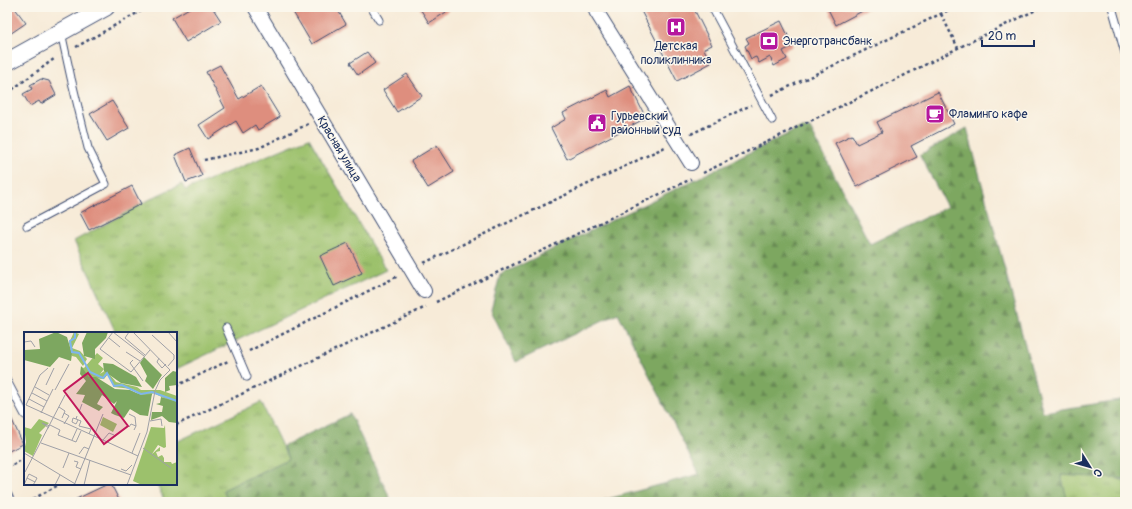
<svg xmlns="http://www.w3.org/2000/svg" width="1132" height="509" viewBox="0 0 1132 509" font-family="Pangolin,sans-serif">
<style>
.grass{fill:url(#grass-tufts);stroke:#5c7865}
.forest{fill:url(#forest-firs);stroke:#4c6b5f}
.building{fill:#de8e7e}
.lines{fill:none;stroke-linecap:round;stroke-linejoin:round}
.service-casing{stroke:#3c4b70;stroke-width:9}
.minor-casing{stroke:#3c4b70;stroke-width:16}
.tertiary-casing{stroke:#3c4b70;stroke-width:19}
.path{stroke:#3c4b70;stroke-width:2.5;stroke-dasharray:3 3;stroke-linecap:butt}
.service{stroke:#fff;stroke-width:7}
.minor{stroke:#fff;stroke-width:14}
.tertiary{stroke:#fff;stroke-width:17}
.labels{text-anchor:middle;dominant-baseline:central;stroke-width:3;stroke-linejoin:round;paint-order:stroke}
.poi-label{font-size:12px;fill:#1b2f5e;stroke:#fbf7ec;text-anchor:start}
.street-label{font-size:12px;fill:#1b2f5e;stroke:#fbf7ec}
.inset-river{fill:none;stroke:#7eb5ed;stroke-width:2}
.inset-road{fill:none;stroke:#9fa0a7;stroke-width:1}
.view{fill:#c2185b;fill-opacity:0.15;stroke:#c2185b;stroke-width:2}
.inset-edge{fill:none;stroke:#1b2f5e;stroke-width:2}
</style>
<defs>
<pattern id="grass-tufts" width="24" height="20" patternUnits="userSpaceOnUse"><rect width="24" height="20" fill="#9cc16c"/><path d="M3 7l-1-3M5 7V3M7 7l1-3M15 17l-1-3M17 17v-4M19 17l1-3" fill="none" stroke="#7e9d5c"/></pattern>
<pattern id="forest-firs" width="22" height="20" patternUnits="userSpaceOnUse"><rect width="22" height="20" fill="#7da760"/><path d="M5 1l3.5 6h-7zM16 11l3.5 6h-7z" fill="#668852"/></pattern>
</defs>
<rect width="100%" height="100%" fill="#fbf7ec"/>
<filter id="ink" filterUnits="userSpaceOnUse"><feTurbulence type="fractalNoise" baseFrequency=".025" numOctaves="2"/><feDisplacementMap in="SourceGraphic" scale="8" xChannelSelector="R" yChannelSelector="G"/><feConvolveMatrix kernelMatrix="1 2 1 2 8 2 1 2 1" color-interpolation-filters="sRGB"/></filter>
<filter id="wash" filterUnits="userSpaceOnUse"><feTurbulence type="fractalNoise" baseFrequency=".012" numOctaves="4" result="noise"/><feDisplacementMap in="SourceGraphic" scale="16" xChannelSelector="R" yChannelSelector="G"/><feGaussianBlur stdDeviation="0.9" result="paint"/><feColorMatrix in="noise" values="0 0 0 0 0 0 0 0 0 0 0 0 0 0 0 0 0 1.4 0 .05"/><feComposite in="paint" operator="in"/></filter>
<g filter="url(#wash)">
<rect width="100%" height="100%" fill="#f7ebd8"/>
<g class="grass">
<path d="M309,138L386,270L176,369V333H116L74,241L158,195L182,184L185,190Z"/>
<path d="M261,402L288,459L223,490L228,502H165L157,484H176V442Z"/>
<path d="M1064,474L1116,478L1125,481V502H1066L1060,476Z"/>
</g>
<g class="forest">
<path d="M800,128H810L870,244L947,207L920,155L967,128L1043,412L1125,399V479L1061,475L1068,502H597L699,474L618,313L516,362L491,310L500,275Z"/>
<path d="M350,414L392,502H228L223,490L288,459L283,446Z"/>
</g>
<g id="blocks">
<g class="building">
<path d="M7,7H14L26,23L7,36Z"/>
<path d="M191,7H212L221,21L186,42L172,18Z"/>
<path d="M290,7H336L346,24L312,44Z"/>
<path d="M419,7H454L429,23Z"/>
<path d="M639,7H693L712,45L704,49L711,63L677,81Z"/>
<path d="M827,7H870L836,25Z"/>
<path d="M781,21L793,46L783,51L787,59L774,66L770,57L759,63L756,57L751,59L745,46L749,43L746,38Z"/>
<path d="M367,52L375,63L358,75L350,63Z"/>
<path d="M220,65L239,99L261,86L280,117L258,130L255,125L243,133L236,121L208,139L199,125L225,108L206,72Z"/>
<path d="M407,74L422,96L397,112L383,90Z"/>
<path d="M41,79L49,81L56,95L41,104L39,101L30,106L23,94L32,89L30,85Z"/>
<path d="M630,86L646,118L567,159L551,128L566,119L563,113L607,90L610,97Z"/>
<path d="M938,92L954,124L911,146L917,157L857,187L835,143L852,135L857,144L882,132L877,122Z"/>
<path d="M112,101L129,128L107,141L90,114Z"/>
<path d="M437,145L454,172L428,188L411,161Z"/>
<path d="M190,148L202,176L186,182L175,155Z"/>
<path d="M132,186L141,204L89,230L80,213Z"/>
<path d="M348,243L362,273L334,286L320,256Z"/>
<path d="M7,409L23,444L7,452Z"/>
<path d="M108,484H111L120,502H70Z"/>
</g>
</g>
</g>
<g filter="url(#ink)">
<use href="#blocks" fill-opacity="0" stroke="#3c4b70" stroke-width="1"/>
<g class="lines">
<g class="service-casing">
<g id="service">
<path d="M371,7L379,20"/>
<path d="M712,7L772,120"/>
<path d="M1112,7L1125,53"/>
<path d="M27,226L106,184L88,148L71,78L61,32"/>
<path d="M226,328L247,377"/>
<path d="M7,381L25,415"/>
<path d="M8,495L11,502"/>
</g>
</g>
<g class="minor-casing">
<g id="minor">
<path d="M255,7L424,291"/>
<path d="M596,11L691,163"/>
</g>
</g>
<g class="tertiary-casing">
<path id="tertiary" d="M7,62L106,7"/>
</g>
<g class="path">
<path d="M941,14L958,48"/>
<path d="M76,47L148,7"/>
<path d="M7,92L13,89L54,59"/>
<path d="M772,95L955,7"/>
<path d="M691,134L751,105"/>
<path d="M204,160L259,148L308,124"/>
<path d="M703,173L907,74L958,48L1042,7"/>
<path d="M424,263L665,147"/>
<path d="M436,302L691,179"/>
<path d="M249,351L398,276"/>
<path d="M176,386L228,361"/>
<path d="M176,425L426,307"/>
<path d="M7,468L25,458"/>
<path d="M28,502L60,484"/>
</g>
<use href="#service" class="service"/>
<use href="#minor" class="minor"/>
<use href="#tertiary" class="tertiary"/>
</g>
</g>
<defs>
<g id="hospital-square" transform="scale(1)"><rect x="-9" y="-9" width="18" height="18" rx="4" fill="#b5179e" stroke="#fbf7ec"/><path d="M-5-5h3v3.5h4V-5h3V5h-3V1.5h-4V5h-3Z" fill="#fff"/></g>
<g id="bank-square" transform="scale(1)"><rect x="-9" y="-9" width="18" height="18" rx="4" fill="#b5179e" stroke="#fbf7ec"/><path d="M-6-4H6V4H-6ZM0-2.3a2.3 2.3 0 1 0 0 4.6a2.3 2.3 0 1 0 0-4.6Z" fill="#fff"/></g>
<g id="cafe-square" transform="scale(1)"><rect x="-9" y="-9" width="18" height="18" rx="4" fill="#b5179e" stroke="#fbf7ec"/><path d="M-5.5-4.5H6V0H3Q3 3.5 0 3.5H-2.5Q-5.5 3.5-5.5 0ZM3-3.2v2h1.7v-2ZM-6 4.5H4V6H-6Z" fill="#fff"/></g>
<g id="civic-square" transform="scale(1)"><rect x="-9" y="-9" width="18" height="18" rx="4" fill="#b5179e" stroke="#fbf7ec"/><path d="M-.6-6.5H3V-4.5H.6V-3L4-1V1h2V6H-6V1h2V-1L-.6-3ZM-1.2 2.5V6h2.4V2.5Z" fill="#fff"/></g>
</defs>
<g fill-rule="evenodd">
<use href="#hospital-square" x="676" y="27"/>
<use href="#bank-square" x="769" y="41"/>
<use href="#cafe-square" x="935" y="114"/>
<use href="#civic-square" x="597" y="123"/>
</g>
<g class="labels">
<g class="poi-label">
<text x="783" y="41">Энерготрансбанк</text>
<text x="676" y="46" text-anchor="middle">Детская<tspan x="676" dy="14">поликлинника</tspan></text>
<text x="949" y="114">Фламинго кафе</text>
<text x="611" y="116">Гурьевский<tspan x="611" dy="14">районный суд</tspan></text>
</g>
<g class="street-label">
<text transform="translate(339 149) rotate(59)">Красная улица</text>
</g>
</g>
<g transform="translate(24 332)">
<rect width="153" height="153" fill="#f7ebd8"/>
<path d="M50,0L55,2L48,16L56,19L63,27L59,34L52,25L48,24L45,11ZM73,21L79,26L74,32L80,37L76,42L82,38L92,50L113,55L117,58H136L153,64V72L129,61L126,65L113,63L114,60L108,57L90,55L84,42L80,47L65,46L57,35L60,36ZM79,85L93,92L89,100L76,93Z" fill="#9cc16c"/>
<path d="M32,0L43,5L48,22L47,29L35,25L26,35L0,28L1,18L16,17L15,7ZM63,0H84L82,6L71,17V27L60,24L58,11ZM120,25L138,43L129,57L121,49L123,44L116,31ZM79,31L89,32L112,45L118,55L97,51L80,39ZM57,34L65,45H72L91,57L106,58L117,63L128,62L124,84L116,83L106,77L100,86L91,83L87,81L93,69L90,72L78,63L73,72L79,75L75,79L58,70L61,63L52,62L62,49L56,42ZM149,39L153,40V53L145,54L146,58L141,60V46ZM137,65L153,70V91L145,90L138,84L127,88L128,80H138L139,74L132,72L136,71Z" fill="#7da760"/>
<path d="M15,87L25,91L15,101L18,103L9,124L0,119L2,110L0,95L7,97ZM141,93L142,115L140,116L134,113L128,122L136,115V119L132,120L134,125L138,123L140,126V130H147L148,132L153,130V153H118L109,149L127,95L140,96Z" fill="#9cc16c"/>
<path class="inset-river" d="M51,0V6L46,9L48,20L55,21L66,40L79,46L83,41L90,54L98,53L117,62L128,60L153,69"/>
<path class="inset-road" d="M105,0L101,6L121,23M109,0L146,38M144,0L153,10M128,3L150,23V27L144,34M85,6L96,15M0,10L7,9L11,15M102,20L116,29M120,24L89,0L76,17L107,40L126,18M135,26L133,30L138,36L142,32M109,28L106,31L119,49M24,36L16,43L2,73L114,124M22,53L30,36M11,55L25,63M31,58L45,32M8,61L23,69M5,67L20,75M35,75L41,79L38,86M17,81L29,57M40,81L45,84L40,92M105,82L111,85L112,94M57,83L55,80L58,72M53,84L52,87L57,89L55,94M52,87L49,86L48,90L52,92L54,88M126,89L137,87L138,94M26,93L36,98L34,103L52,110L57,99M55,94L67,97L65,102M105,95L107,92L112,94L110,98M25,96L18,91L26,94M48,108L53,97M79,108L85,101L90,103M17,111L107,143M119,116L147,136M0,121L53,153M108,121L116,101M55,122L60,115L65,117M50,129L54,130L52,135L57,137M39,136L45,121M97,137L102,139L108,133M1,140L41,63M3,146L5,142L13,146L11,150M51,151L79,82M0,153L3,146L11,150L9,153M27,153H31L36,143M60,153L66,128M103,153L123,100L131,59L136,48L146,38"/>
<path class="view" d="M64,41L104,94L80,112L40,59Z"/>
<rect width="153" height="153" class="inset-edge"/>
</g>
<rect width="1132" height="509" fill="none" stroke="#fbf7ec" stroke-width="24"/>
<g transform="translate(1090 467) rotate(127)" stroke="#fbf7ec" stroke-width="3" paint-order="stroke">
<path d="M0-3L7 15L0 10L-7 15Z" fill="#1b2f5e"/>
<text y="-6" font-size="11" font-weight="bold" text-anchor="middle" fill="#1b2f5e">С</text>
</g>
<path d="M982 40v6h52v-6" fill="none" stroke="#1b2f5e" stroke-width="2"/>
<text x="988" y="40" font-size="12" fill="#1b2f5e" stroke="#fbf7ec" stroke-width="3" paint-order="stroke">20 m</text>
</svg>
